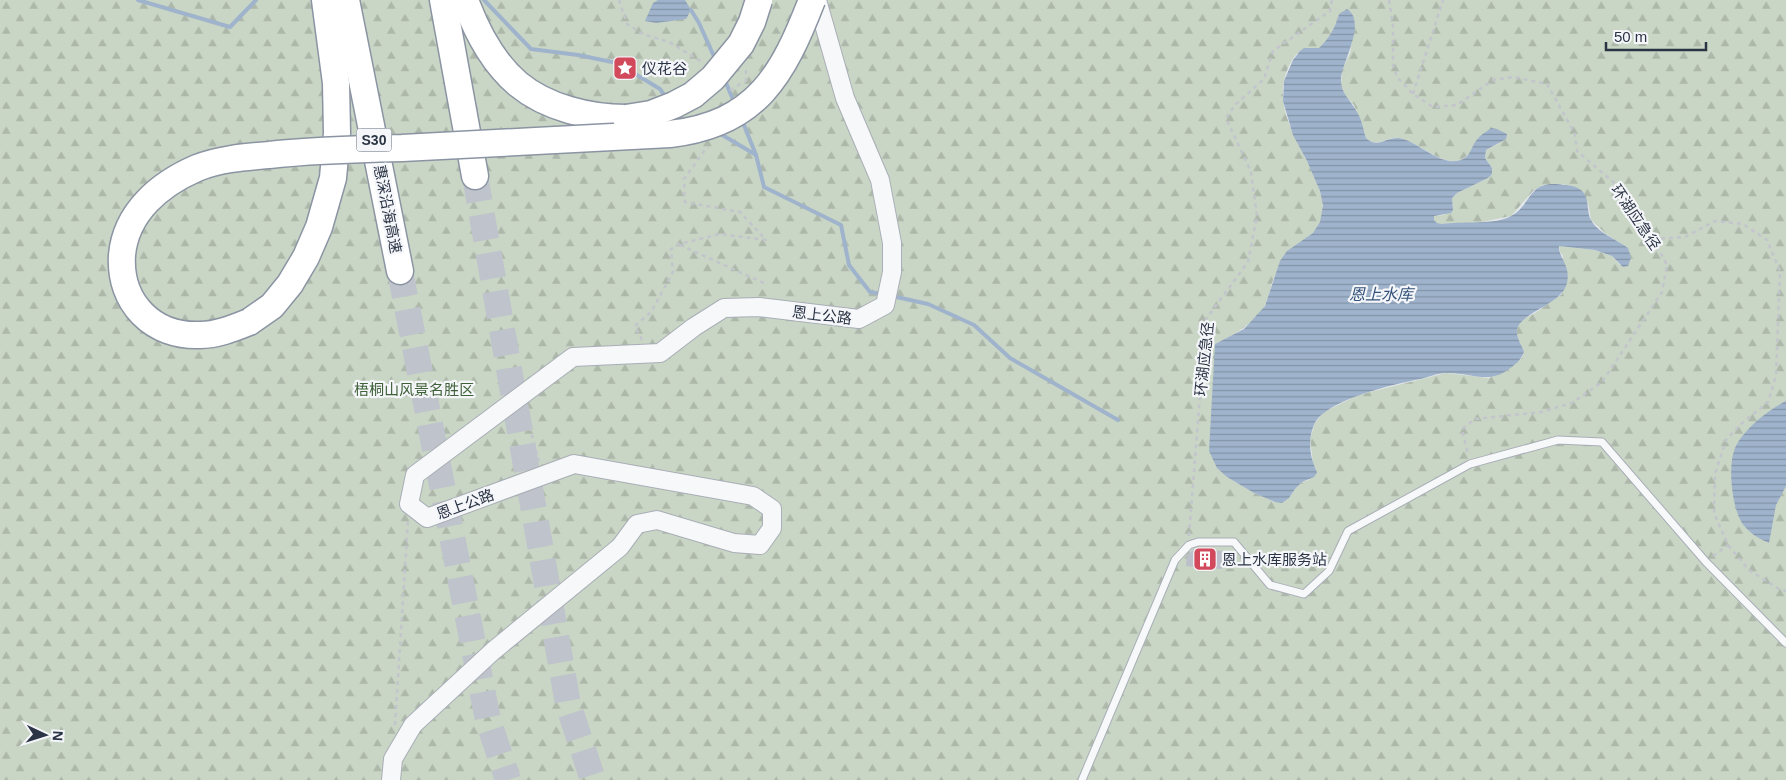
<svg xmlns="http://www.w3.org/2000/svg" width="1786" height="780" viewBox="0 0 1786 780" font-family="Arial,'Noto Sans SC',sans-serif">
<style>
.forest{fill:url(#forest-firs);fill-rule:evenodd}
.water{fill:url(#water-rules)}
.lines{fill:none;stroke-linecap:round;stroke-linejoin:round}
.stream{stroke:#9fb4cc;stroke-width:4}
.building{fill:#bbc0ca}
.motorway-tunnel{stroke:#bfc3cb;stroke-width:26;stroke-dasharray:26 13;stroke-linecap:butt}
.service-casing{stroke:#a9aeb7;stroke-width:9}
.tertiary-casing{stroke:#a9aeb7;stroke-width:20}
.motorway-casing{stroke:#8b94a3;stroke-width:29}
.path{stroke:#c2c5cb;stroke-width:2.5;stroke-dasharray:4 4;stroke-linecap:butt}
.service{stroke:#f7f8fa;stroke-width:7}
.tertiary{stroke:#f7f8fa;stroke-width:18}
.motorway{stroke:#fff;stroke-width:26}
.motorway-bridge-casing{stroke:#8b94a3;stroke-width:29;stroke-linecap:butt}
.motorway-bridge{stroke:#fff;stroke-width:26}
.labels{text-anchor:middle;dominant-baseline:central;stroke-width:4.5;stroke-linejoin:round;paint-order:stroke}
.shield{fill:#f4f6f9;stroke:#676e7b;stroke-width:1}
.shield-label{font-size:14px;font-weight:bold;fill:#2b3445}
.poi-label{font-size:15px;fill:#2b3445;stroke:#f4f6f9;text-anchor:start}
.street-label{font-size:15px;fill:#2b3445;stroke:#f4f6f9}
.park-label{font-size:15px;fill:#3f6138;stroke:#f4f6f9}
.water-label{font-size:16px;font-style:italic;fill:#34527a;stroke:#f4f6f9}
</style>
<defs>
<pattern id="forest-firs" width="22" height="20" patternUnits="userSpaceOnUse" patternTransform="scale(1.25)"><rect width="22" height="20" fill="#c9d6c5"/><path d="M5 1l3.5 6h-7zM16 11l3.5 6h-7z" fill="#adb8ab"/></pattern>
<pattern id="water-rules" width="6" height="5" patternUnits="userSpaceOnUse" patternTransform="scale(1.25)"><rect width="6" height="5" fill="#9fb4cc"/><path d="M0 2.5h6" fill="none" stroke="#8293a7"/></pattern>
</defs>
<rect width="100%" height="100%" fill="#e4e7ec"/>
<path class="forest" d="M0,0H1786V780H0ZM1339,14L1355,22L1350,53L1342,70L1341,85L1346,97L1354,105L1366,138C1378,149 1385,136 1399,138C1422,142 1452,179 1472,150L1500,143L1486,150L1485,158L1492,168L1488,178L1457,193L1452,198L1453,209L1444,215L1434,216V220L1437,223L1442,224L1482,222L1511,216L1533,191L1543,185L1562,184L1574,187L1588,202L1591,220L1606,234L1628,248L1620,265L1612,256L1595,250L1559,246L1560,252L1563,256L1562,294L1535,313L1523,319L1519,324L1517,329V336L1524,352L1522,358L1489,378L1446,373L1358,395L1324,412L1315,423L1310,439L1313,463L1316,469L1309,480L1302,482L1295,489L1289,498L1275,502L1254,493L1227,477L1215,344C1232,336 1257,322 1265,305C1270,296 1270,285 1275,276C1286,257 1314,242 1321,221C1334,180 1273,129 1284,81C1286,71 1294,50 1306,49C1312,48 1316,50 1321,47C1330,40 1336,24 1339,14Z"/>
<g class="water">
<path d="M658,0H685L691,10L686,19L656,23L645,21L653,3Z"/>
<path d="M1347,9C1367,22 1343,60 1341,78C1340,93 1351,100 1357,112C1362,120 1363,129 1366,138C1378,149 1385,137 1399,138C1419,141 1441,169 1463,159C1470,156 1472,146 1476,141C1480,135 1486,132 1491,128L1497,129L1507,134L1506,139L1486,150L1485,158L1492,168V174L1488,178L1457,193L1452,198L1453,210L1451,213L1434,216V220L1437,223L1442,224C1460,221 1497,225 1511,216C1534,203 1527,179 1564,185C1570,185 1578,187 1582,191C1590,198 1586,211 1591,220C1598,233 1616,239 1628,248L1631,258L1628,266L1623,267L1612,256L1595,250L1559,246C1558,257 1571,265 1567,283C1562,305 1520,312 1517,330C1516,338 1522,345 1524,352C1521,360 1516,364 1509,369C1489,385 1469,372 1446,373C1438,373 1429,377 1420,379C1395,384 1324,400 1314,425C1309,436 1309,450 1313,462C1314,466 1316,469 1317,473L1314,477L1302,482L1295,489L1289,498L1282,503L1275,502L1254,493L1227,477L1217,468L1209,451L1215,344L1244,329L1265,306L1280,261L1287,251L1313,233L1320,222L1323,206L1320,191L1307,161L1293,135L1283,101L1284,81L1293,60L1300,51L1304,48H1319C1329,39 1336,26 1339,14Z"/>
<path d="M1786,401V486L1776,505L1769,543C1759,539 1748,532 1742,523C1732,507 1728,468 1734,451C1740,432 1768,410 1786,401Z"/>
</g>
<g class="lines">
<g class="stream">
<path d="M138,0L230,27L256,0"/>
<path d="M484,0L531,49L578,55L617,63L660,89L667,99"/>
<path d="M691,10L699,23L716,61"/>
<path d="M724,78L734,102"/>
<path d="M742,120L756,155"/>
<path d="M719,133L756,155L764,187L841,225L849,265L870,292L883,294"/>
<path d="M892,296L928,304L974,325L1010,358L1118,420"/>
</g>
</g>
<path class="building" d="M1194,549L1223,551L1222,569L1186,566L1187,555Z"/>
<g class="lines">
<g class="motorway-tunnel">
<path d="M475,176L568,704L593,780"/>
<path d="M400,271L488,720L508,780"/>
</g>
<g class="service-casing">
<path id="service" d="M1082,780L1175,560L1189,545L1198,542H1234L1270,585L1304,594L1329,571L1348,531L1470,464L1558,440L1602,442L1706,562L1786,643"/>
</g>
<g class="tertiary-casing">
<path id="tertiary" d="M391,780L393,759L413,725L493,651L620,547L637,524L657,520L734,543L760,545L772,528V509L753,496L574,464L427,518L409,504L415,475L573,357L660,353L694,327L724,308L759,307L859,319L885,305L892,272V243L880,180L845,98L817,0"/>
</g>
<g class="motorway-casing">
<g id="motorway">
<path d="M346,0L400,271"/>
<path d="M443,0L475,176"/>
<path d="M465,0C476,30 493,63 518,84C547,108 590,118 626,118"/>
<path d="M249,322L272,306L290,284L306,257L319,227L333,178L337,133L336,83L325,0"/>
</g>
</g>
<g class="path">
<path d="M619,0L627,24L643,34L669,42L702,62"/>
<path d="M1389,0L1393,26V65L1397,77L1413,94L1433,107L1457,105L1493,80L1513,77L1547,84L1575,134L1577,151L1619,187L1653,239L1667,265L1662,292L1602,382L1572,403L1541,412L1475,419L1462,429L1468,455"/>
<path d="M746,82V68"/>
<path d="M730,90L742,83"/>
<path d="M1413,94L1443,0"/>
<path d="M1653,239L1685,237L1715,221L1743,224L1767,240L1780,271L1776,376L1768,402L1741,424L1726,440L1715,474L1714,513L1728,545L1749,570L1779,589L1786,591"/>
<path d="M680,245L766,284"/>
<path d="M642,340L635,326L651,312L673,272L671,249L679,244L720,234L766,240L740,212L685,202L684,179L708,146"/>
<path d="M524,412L527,417L539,461"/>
<path d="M1189,536L1206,319L1248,262L1257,216L1251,172L1226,118L1235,105L1264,79L1273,51L1330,11L1332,0"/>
<path d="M1713,556L1728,545"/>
<path d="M395,725L408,521"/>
</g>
<use href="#service" class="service"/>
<use href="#tertiary" class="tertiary"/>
<use href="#motorway" class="motorway"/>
<g class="motorway-bridge-casing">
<g id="motorway-bridge">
<path d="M626,118L651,114L674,105L693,95L713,78L741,44L752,22L759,0"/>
<path d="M249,322C234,328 217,335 200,335C153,337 119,303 122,255C126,212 160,184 197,168C219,159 245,157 269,155C313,150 357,149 402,148C491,144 581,138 670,134C757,124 783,75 812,0"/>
</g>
</g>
<use href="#motorway-bridge" class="motorway-bridge"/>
</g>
<defs>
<g id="sight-square" transform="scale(1.25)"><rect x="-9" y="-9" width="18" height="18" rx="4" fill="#d1495b" stroke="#f4f6f9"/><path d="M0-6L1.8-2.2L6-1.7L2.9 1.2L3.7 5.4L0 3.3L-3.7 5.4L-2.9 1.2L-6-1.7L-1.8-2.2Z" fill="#fff"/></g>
<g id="building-square" transform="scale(1.25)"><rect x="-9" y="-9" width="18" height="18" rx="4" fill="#d1495b" stroke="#f4f6f9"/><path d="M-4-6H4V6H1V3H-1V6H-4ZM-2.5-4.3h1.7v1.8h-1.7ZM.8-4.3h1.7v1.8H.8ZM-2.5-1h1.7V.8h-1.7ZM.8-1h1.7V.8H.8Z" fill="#fff"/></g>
</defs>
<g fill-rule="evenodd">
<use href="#sight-square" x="625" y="68"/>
<use href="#building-square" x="1205" y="559"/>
</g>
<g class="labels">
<rect class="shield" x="356.5" y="128.5" width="35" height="23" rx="4"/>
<g class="shield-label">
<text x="374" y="140">S30</text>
</g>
<g class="poi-label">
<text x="642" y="68">仪花谷</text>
<text x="1222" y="559">恩上水库服务站</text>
</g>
<g class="street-label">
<text transform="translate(388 209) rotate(79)">惠深沿海高速</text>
<text transform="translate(1636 217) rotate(56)">环湖应急径</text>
<text transform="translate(822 315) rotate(7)">恩上公路</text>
<text transform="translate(1204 359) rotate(-84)">环湖应急径</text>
<text transform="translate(465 504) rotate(-20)">恩上公路</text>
</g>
<g class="park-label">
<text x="414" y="389">梧桐山风景名胜区</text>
</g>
<g class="water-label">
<text x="1381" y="294">恩上水库</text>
</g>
</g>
<g transform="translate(45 735) rotate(94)" stroke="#f4f6f9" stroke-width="4" paint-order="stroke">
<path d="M0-4L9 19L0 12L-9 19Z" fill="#2b3445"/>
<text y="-8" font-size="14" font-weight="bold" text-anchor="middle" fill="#2b3445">N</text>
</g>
<path d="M1606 42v8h100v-8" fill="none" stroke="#2b3445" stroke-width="2.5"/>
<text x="1614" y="42" font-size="15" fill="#2b3445" stroke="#f4f6f9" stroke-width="4" paint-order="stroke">50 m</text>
</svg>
